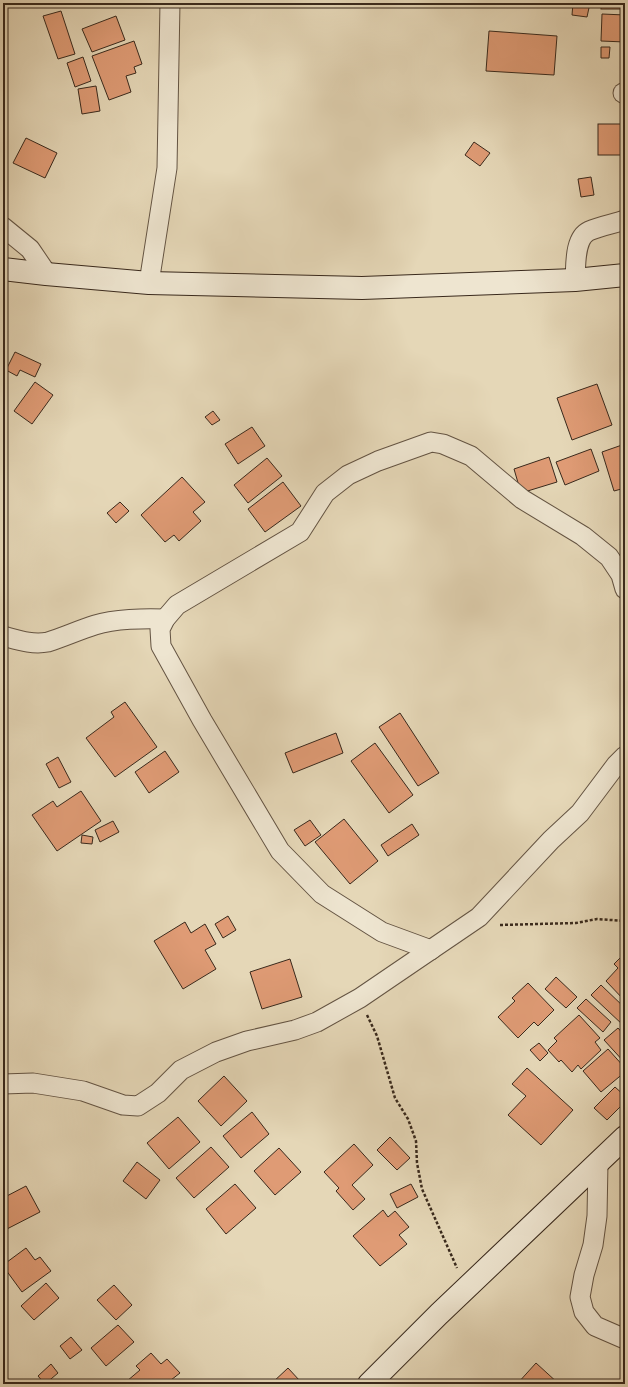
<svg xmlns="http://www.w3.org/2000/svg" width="628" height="1387" viewBox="0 0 628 1387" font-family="'IM FELL Double Pica',serif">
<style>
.building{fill:#df9b75;stroke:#39291c}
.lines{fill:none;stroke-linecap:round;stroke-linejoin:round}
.street-casing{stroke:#645443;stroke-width:21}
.secondary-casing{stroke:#39291c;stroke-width:24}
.path{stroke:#39291c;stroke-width:2.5;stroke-dasharray:3 2;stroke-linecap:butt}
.street{stroke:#eee5d0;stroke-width:19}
.secondary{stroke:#eee5d0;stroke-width:22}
</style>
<rect width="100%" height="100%" fill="#e5d7b7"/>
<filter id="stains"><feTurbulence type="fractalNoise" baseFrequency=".005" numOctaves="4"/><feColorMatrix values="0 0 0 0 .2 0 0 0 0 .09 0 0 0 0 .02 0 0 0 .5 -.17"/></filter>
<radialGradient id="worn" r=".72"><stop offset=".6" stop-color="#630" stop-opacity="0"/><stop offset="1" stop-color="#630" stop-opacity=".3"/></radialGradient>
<g class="building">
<path d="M573,3H590L587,17L572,15Z"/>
<rect x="601" y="3" width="24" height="6"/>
<path d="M61,11L75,54L58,59L43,16Z"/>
<path d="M602,14L625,15V42L601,41Z"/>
<path d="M116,16L125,40L92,52L82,29Z"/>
<path d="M489,31L557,36L554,75L486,71Z"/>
<path d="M134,41L142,64L134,67L136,73L126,76L131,92L109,100L92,56Z"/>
<path d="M601,47H610L609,58H601Z"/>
<path d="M83,57L91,81L75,87L67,63Z"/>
<path d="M96,86L100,111L82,114L78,89Z"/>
<rect x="598" y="124" width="24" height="31"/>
<path d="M26,138L57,153L45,178L13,163Z"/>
<path d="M474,142L490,153L480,166L465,155Z"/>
<path d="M591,177L594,195L581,197L578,179Z"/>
<path d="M15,352L41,364L35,377L20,370L17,376L6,370Z"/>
<path d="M35,382L53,395L32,424L14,411Z"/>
<path d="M597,384L612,425L572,440L557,398Z"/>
<path d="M213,411L220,420L212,425L205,417Z"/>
<path d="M252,427L265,446L238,464L225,444Z"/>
<path d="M622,445L625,453V488L614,491L602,452Z"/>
<path d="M591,449L599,471L565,485L556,462Z"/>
<path d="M549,457L557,482L521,493L514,469Z"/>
<path d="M267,458L282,476L248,503L234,485Z"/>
<path d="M182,477L205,502L193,512L201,521L179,541L174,535L165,542L141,515Z"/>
<path d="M283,482L301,506L265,532L248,509Z"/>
<path d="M120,502L129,511L116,523L107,513Z"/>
<path d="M125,702L157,747L115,777L86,738L114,717L111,712Z"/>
<path d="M400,713L439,773L418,786L379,727Z"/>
<path d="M336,733L343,753L293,773L285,753Z"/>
<path d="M375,743L413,795L389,813L351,761Z"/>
<path d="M165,751L179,772L149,793L135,772Z"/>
<path d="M58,757L71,782L59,788L46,764Z"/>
<path d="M81,791L101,821L57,851L32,815L53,801L57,807Z"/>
<path d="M344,819L378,861L350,884L315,842Z"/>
<path d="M310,820L321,835L305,846L294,830Z"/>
<path d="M113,821L119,832L100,842L95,830Z"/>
<path d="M412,824L419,835L388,856L381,845Z"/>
<path d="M82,835L93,837L92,844L81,843Z"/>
<path d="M228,916L236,930L223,938L215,924Z"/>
<path d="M185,922L191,933L205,924L216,944L205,950L216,969L183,989L154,941Z"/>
<path d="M625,953V1001L606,981L618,968L614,964Z"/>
<path d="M290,959L302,997L262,1009L250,972Z"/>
<path d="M556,977L577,997L566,1008L545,989Z"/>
<path d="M528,983L554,1010L538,1026L534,1022L518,1038L498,1017L515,1001L512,998Z"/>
<path d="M601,985L625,1008V1023L623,1025L591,995Z"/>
<path d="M586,999L611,1022L603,1032L577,1008Z"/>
<path d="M579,1015L600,1038L595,1042L601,1050L581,1069L578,1065L572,1072L561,1060L559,1062L548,1050L557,1041L554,1038Z"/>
<path d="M618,1028L625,1036V1063L604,1040Z"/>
<path d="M539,1043L548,1053L540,1061L530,1050Z"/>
<path d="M608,1049L625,1068V1072L601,1092L583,1071Z"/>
<path d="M527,1068L573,1110L541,1145L508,1115L526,1096L512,1084Z"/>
<path d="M224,1076L247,1101L221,1126L198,1101Z"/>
<path d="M615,1087L625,1096V1102L607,1120L594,1108Z"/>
<path d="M252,1112L269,1134L241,1158L223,1136Z"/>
<path d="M178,1117L200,1142L169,1169L147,1143Z"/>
<path d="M390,1137L410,1158L397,1170L377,1150Z"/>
<path d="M354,1144L373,1165L352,1185L365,1199L353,1210L336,1191L339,1188L324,1172Z"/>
<path d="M211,1147L229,1167L194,1198L176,1178Z"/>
<path d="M279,1148L301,1172L275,1195L254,1171Z"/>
<path d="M137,1162L160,1180L146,1199L123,1181Z"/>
<path d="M235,1184L256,1208L226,1234L206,1209Z"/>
<path d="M411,1184L418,1197L397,1208L390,1194Z"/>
<path d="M26,1186L40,1212L3,1231V1198Z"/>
<path d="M383,1210L388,1217L395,1211L409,1227L399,1235L407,1244L380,1266L353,1236Z"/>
<path d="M26,1248L35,1260L40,1257L51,1271L22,1292L3,1266V1265Z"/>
<path d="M46,1283L59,1298L34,1320L21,1306Z"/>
<path d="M114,1285L132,1305L116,1320L97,1300Z"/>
<path d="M118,1325L134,1342L106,1366L91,1348Z"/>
<path d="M71,1337L82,1350L70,1359L60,1346Z"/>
<path d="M151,1353L161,1364L167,1359L180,1373L171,1380L175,1384H129L127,1381L140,1370L136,1366Z"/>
<path d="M536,1363L559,1384H517Z"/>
<path d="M51,1364L58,1373L45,1384L38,1376Z"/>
<path d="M288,1368L300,1381L296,1384H273L272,1383Z"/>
</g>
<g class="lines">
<g class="street-casing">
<g id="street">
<path d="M623,93H625"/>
<path d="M3,227L30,249L47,274"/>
<path d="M575,280C576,266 574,238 589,231C600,226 613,224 625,220"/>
<path d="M149,283L167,168L170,3"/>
<path d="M3,636C18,640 32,645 48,642C64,637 79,630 95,625C114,619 145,618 165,619"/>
<path d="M431,950L382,932L322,894L280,851L202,720L161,646L160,629L165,619L177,605L300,532L325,493L348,475L378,461L431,442L443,444L471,456L522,499L583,536L609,557L621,575L625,589"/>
<path d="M3,1084L33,1083L83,1091L123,1105L138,1106L158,1093L181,1070L216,1052L247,1041L295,1030L317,1022L360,998L479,917L551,840L580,813L616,765L625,756"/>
<path d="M598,1163L597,1216L593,1245L584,1275L580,1297L584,1312L595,1326L625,1339"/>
</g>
</g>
<g class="secondary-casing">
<g id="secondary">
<path d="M3,269L46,274L149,283L362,288L575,280L625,275"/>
<path d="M369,1384L439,1314L625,1137"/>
</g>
</g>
<g class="path">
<path d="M500,925L576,923L597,919L625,921"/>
<path d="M367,1015L377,1036L395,1098L408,1119L416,1141L417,1163L422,1189L457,1268"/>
</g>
<use href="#street" class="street"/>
<use href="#secondary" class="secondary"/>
</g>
<rect width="628" height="1387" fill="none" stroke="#e5d7b7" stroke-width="16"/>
<rect x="4" y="4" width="620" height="1379" fill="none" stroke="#39291c" stroke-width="2"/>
<rect x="8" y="8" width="612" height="1371" fill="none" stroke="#39291c"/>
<rect width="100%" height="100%" filter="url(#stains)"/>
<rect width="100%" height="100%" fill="url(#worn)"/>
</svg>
